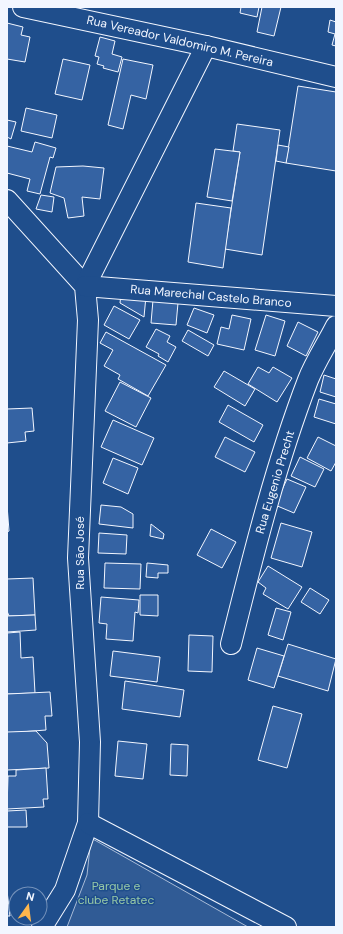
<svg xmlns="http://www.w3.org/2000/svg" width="343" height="934" viewBox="0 0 343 934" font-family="'DM Sans',sans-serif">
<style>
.built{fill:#305b95;stroke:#a8bbd7}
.building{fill:#3563a3;stroke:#f2f6ff}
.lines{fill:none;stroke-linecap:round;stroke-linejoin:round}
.minor-casing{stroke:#f2f6ff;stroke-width:22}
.minor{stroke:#1f4e8c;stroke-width:20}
.labels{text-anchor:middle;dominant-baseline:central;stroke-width:3;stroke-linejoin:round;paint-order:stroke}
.street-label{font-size:12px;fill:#f2f6ff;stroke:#1f4e8c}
.park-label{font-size:12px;fill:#97c8a6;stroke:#1f4e8c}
</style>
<rect width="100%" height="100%" fill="#1f4e8c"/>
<path class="built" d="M91,838L248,927H67L87,875Z"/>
<g class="building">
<path d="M241,7H259L257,17L240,13Z"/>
<path d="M262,7H281L274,36L257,32Z"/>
<path d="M330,20L336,22V46L332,45L335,34L328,32Z"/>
<path d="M7,23L23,27L21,35L30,37L25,62L7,59Z"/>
<path d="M100,37L115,41L112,54L122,57L118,72L103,68L104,66L97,64L99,57L95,56Z"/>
<path d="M63,59L90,65L82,100L55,94Z"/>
<path d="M123,59L153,65L146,99L131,95L123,129L108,125Z"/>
<path d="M298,86L336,92V171L286,163Z"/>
<path d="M26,108L57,115L52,138L21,131Z"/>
<path d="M7,120L16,122L11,139L7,137Z"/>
<path d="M237,124L280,130L262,255L225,249L240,152L233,151Z"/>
<path d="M35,142L56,148L53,158L50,157L40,194L27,191L30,179L7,173V146L32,152Z"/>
<path d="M278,145L289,147L286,163L276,161Z"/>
<path d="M215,149L240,152L232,201L207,197Z"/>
<path d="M83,166L104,168L100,199L82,197L84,216L68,218L64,198L50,193L56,167Z"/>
<path d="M41,195L54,197L52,212L36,209Z"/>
<path d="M196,203L231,208L223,268L188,262Z"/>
<path d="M121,294L146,296L144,317L120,303Z"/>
<path d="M153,300L178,303L176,325L151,323Z"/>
<path d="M114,306L140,320L129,339L104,325Z"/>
<path d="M194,308L214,315L207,333L187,325Z"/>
<path d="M232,315L251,319L244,350L217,344L221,327L229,329Z"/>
<path d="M266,315L285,321L275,356L255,350Z"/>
<path d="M298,322L318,332L306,356L287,346Z"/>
<path d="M156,329L170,336L167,342L176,347L168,362L158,356L159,354L146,347Z"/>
<path d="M188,330L214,345L208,356L182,341Z"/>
<path d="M106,332L166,365L148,396L118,379L120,375L104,366L113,350L100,343Z"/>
<path d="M258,367L269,373L273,367L292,378L277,402L248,384Z"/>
<path d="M224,371L255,389L245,406L214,387Z"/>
<path d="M324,375L336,379V397L320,392Z"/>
<path d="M120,382L151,398L136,427L105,411Z"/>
<path d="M319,399L336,404V424L314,417Z"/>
<path d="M228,405L263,425L254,442L219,422Z"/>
<path d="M32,408L34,431L25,432L26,441L7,443V409Z"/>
<path d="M113,420L154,438L142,465L101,447Z"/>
<path d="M225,437L255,452L245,472L215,457Z"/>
<path d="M318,437L336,446V462L331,471L307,458Z"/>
<path d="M300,457L324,469L315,487L291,476Z"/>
<path d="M113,458L138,468L128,494L103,483Z"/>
<path d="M287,479L306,487L294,513L275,505Z"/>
<path d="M7,505L9,531L7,532Z"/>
<path d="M101,505L121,507L133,514V528L99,524Z"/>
<path d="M281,523L312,532L302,567L271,558Z"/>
<path d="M151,524L164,534L163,539L150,536Z"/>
<path d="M211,529L236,542L222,568L197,555Z"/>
<path d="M99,533L127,535L126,554L98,553Z"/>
<path d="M105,563L141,564L140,589L104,588Z"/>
<path d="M147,563L168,565V573H158V578L146,577Z"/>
<path d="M268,566L302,587L288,609L263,594L266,588L258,582Z"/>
<path d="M33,578L35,615L9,616L7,611V579Z"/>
<path d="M310,588L329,600L320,614L301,602Z"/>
<path d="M140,595H158V616L140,615Z"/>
<path d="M101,597L139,600L138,613L135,612L133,641L106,639L107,624L99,623Z"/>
<path d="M276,608L291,612L283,640L268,635Z"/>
<path d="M35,615L36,630L7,632V616Z"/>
<path d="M20,632L21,658L33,657L35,693L7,694V633Z"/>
<path d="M189,635L213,636L212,672L188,671Z"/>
<path d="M288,644L336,659L328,691L278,676Z"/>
<path d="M257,648L284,656L274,688L248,680Z"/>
<path d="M113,651L160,657L157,682L110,676Z"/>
<path d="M125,681L184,690L180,717L122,709Z"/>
<path d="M50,692L52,716H45L46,730L7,733V694Z"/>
<path d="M273,706L302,714L287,768L258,760Z"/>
<path d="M36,731L47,743L49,768L7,770V732Z"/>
<path d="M118,741L147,744L143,779L115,776Z"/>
<path d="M171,744L188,745L187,776L170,775Z"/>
<path d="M46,768L48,799H43L44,807L7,809L8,776H16V770Z"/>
<path d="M26,810L27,827H7V811Z"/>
<path d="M7,891L10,916H7Z"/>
</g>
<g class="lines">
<g class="minor-casing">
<g id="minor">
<path d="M23,7L206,46L336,77"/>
<path d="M7,200L85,286L88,320L78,558L90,742L88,823L65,890L42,927"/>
<path d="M85,286L206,46"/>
<path d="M85,286L336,306"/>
<path d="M231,644C253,556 275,466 308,380C315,362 327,344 336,326"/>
<path d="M88,823L286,927"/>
</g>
</g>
<use href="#minor" class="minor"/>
</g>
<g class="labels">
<g class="street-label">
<text transform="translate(180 41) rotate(13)">Rua Vereador Valdomiro M. Pereira</text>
<text transform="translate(211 296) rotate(5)">Rua Marechal Castelo Branco</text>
<text transform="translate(275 482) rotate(-73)">Rua Eugenio Precht</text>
<text transform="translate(80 553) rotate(-90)">Rua São José</text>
</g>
<g class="park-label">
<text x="116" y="886">Parque e<tspan x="116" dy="14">clube Retatec</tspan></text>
</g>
</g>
<rect width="343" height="934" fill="none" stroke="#f2f6ff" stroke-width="16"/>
<g transform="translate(28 906) rotate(14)"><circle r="19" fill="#1f4e8c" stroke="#7391ba"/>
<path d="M0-3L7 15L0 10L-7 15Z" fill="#ffb74d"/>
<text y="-6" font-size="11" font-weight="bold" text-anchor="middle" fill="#f2f6ff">N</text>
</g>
</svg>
